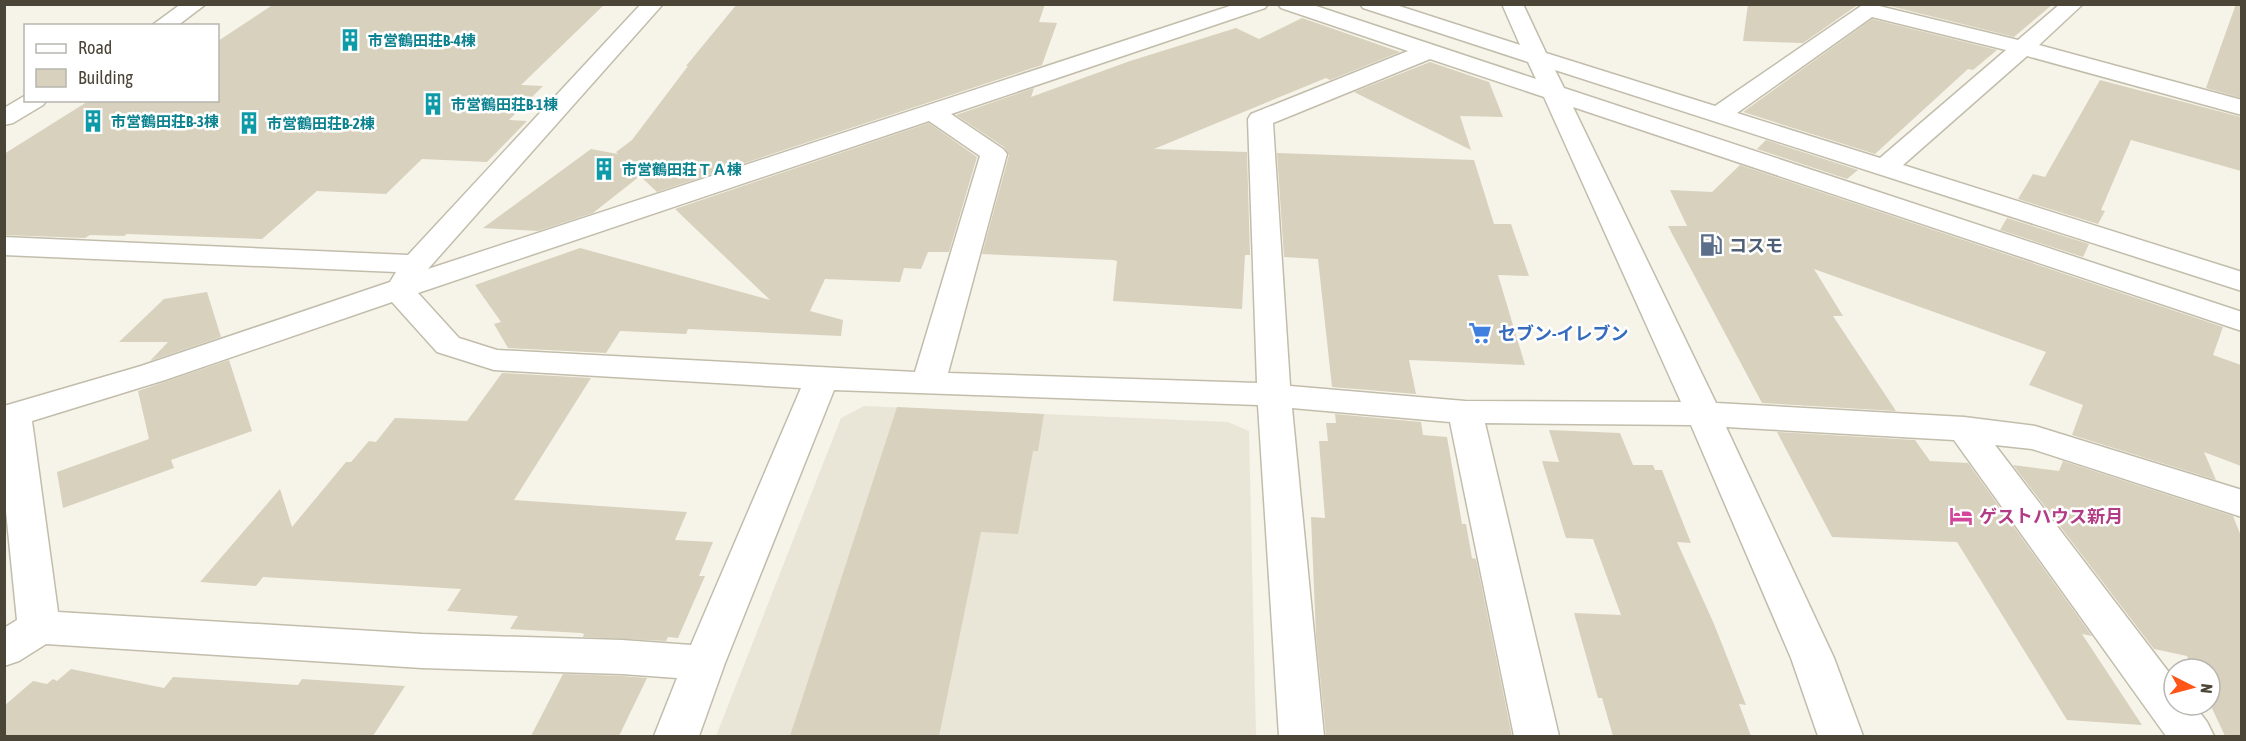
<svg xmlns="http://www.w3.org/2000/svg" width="2246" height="741" viewBox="0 0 2246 741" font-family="'Asap Condensed','Noto Sans JP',sans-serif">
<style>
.residential{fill:#eae6d7}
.building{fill:#d8d1bd}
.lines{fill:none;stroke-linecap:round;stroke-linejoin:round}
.minor-casing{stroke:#c2bdab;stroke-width:3}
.minor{fill:#fff;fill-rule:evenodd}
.labels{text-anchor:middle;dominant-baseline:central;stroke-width:5;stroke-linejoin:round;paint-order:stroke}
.far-culture-label{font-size:15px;font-weight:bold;fill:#0d838f;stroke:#fff;text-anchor:start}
.service-label{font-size:18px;font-weight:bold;fill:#4e5e75;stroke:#fff;text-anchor:start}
.shop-label{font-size:18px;font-weight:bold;fill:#366cbe;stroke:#fff;text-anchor:start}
.hotel-label{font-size:18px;font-weight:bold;fill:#b23c85;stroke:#fff;text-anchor:start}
</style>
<rect width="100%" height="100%" fill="#f6f3e9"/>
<path class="residential" d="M864,406L1228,422L1249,431L1256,736H716L841,418Z"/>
<g class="building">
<path d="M274,4H605L521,85L543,86L509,120L527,121L487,162L422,159L386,194L317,191L262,239L127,234L124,236L90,235L85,238L4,235V154L90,100H218V41Z"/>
<path d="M737,4H1045L1039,22L1057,23L1042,65L657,192L640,176L593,213L538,231L483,228L591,149L618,154L616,152L632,140L688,66H686Z"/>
<path d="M1748,4H1859L1803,43L1743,41Z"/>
<path d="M1882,4H2053L2014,37Z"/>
<path d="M2236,4L2241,5V98L2206,88Z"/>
<path d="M1302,18L1400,52L1330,80L1326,78L1154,149L1247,152L1250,255H1245L1242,309L1113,301L1117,261L1113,260L982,254L1009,155L1004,147L956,115L1034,88L1031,97L1130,61L1236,28L1259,39Z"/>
<path d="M1872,19L1997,50L1973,70L1968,69L1875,154L1743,112Z"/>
<path d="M1430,62L1489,82L1503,117L1460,116L1471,150L1354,92Z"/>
<path d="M2100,80L2241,117V171L2131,140L2101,210L2105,211L2098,224L2018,199L2033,174L2045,177Z"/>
<path d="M929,123L977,157L949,252H928L921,269L904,268L900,282L825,279L810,311L843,320L841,336L688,329L686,334L620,331L606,353L508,348L494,324L501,322L475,285L580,248L770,300L675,209Z"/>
<path d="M1766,140L1858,170L1847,179L1757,149Z"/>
<path d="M1277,153L1474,160L1494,224H1511L1529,276L1498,275L1525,365L1409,360L1416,394L1332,387L1318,259L1284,257Z"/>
<path d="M1740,165L2223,327L2213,355L2241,365V466L2204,452L2216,480L2072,435L2083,405L2029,385L2046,352L1814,269L1843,316H1833L1896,411L1762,403L1668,226H1687L1670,190L1712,192Z"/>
<path d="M2007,218L2089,244L2083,257L2000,230Z"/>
<path d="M207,292L221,337L150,361L168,342H119L164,299Z"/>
<path d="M229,360L252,431L171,460L174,468L63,508L57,472L149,439L138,391Z"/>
<path d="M502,373L591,378L514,500L687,512L675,540L713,542L699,576H705L678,638L668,637L666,641L583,637L584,634L581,633L510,629L518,616L447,611L461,589L263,577L256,586L200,582L280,489L292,527L346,462H351L369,441L376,442L395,418L467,421Z"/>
<path d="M897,407L1044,414L1038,451H1033L1018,534L981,532L939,736H790Z"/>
<path d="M1335,414L1421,422L1423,435L1447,437L1462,524H1466L1472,558L1476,559L1512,736H1326L1316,636L1311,517L1325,518L1319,441H1328L1326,423H1336Z"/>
<path d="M1549,430L1620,433L1633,465H1653L1655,470H1662L1691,543L1677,542L1714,624L1746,705L1739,704L1751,736H1613L1602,698H1598L1574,613L1621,615L1593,539L1566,538L1542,461L1559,462Z"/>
<path d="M1777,432L1915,440L1930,461L1968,463L2092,636L2082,634L2142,725L2067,720L1957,542L1832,537Z"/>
<path d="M2063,461L2233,516L2241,536V736H2225L2210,704V669H2193L2187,656L2154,649L2013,465L2059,471Z"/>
<path d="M71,669L164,688L173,677L298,685L302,679L405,686L373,736H4V706L33,681L47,684L53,679L57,681Z"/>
<path d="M563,674L622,676L647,678L619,736H531Z"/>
</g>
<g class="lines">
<g class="minor-casing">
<g id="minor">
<path d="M181,4H206L177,26H151Z"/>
<path d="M641,4H663L428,269L1236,4H1268L1265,8L951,114L1003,149L1007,154L948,373L1257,383L1248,119L1251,114L1408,51L1281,8L1278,4H1310L1536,79L1528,62L1363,8L1360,4H1393L1520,45L1502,4H1523L1546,53L1715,106L1861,6L1871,4L2018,40L2060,4H2083L2039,45L2242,100V115L2027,56L1903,165L2242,272V291L1555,70L1564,88L2242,312V331L1573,107L1716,403L1964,417L2035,426L2242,490V517L2032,449L1995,445L2174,679V705H2194L2207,722L2214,736H2166L1954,440L1726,427L1834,658L1863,736H1818L1791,658L1691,425L1485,423L1559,736H1514L1450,422L1292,408L1324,736H1279L1258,405L834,390L725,663L699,736H654L677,678L622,674L422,668L46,644L19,661L4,666V628L17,620L4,491V406L141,366L390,282L396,272L4,255V237L408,255ZM1872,17L2006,50L1880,158L1737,113ZM1430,59L1544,97L1681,402L1465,401L1290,386L1273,123ZM929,121L980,156L915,372L497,350L459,338L418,293ZM392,302L437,352L494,370L801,388L691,645L622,640L422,634L58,612L32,421L165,380Z"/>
<path d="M26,95V100H47L43,105L13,123L4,125V108Z"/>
</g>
</g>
<use href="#minor" class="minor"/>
</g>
<defs>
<g id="building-bare" transform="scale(1.8)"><path d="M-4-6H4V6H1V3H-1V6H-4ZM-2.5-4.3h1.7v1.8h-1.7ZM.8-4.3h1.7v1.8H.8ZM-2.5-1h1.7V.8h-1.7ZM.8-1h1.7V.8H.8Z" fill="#0f9aa8" stroke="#fff" stroke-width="2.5" paint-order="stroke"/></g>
<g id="fuel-bare" transform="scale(1.8)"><path d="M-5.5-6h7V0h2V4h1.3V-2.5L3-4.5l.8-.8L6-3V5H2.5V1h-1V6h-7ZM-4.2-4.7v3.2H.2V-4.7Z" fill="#5c6f8a" stroke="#fff" stroke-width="2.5" paint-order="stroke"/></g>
<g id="supermarket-bare" transform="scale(1.8)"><path d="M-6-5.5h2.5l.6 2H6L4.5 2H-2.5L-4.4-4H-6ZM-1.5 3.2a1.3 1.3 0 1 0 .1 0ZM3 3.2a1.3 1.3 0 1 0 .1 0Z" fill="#3f7fe0" stroke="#fff" stroke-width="2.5" paint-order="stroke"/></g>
<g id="hotel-bare" transform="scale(1.8)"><path d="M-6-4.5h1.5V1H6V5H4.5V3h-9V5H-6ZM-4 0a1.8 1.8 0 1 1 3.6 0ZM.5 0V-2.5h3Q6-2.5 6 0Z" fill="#d1479c" stroke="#fff" stroke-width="2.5" paint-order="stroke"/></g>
</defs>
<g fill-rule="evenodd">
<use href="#building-bare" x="350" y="40"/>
<use href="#building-bare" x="433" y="104"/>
<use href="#building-bare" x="93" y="121"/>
<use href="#building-bare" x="249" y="123"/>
<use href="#building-bare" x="604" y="169"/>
<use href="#fuel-bare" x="1711" y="245"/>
<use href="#supermarket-bare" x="1480" y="333"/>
<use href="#hotel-bare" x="1961" y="516"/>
</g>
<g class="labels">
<g class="far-culture-label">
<text x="368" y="40">市営鶴田荘B-4棟</text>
<text x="451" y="104">市営鶴田荘B-1棟</text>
<text x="111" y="121">市営鶴田荘B-3棟</text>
<text x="267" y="123">市営鶴田荘B-2棟</text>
<text x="622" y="169">市営鶴田荘ＴＡ棟</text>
</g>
<g class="service-label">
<text x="1729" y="245">コスモ</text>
</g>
<g class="shop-label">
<text x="1498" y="333">セブン-イレブン</text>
</g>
<g class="hotel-label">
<text x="1979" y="516">ゲストハウス新月</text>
</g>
</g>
<rect width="2246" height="741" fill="none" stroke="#4a4536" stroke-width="12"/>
<rect x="24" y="24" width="195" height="78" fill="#ffffff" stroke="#b7b5af" stroke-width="1.5"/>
<rect x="36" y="44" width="30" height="9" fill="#ffffff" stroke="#b7b5af" stroke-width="1.5"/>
<text x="78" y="54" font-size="18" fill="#4a4536">Road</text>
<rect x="36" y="69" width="30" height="18" fill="#d8d1bd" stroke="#b7b5af" stroke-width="1.5"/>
<text x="78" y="84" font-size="18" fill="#4a4536">Building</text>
<g transform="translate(2192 687) rotate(96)"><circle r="28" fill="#ffffff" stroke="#b7b5af" stroke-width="1.5"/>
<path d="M0-4.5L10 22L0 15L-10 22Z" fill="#ff5517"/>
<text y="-9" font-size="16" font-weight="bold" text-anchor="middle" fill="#4a4536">N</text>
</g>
</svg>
